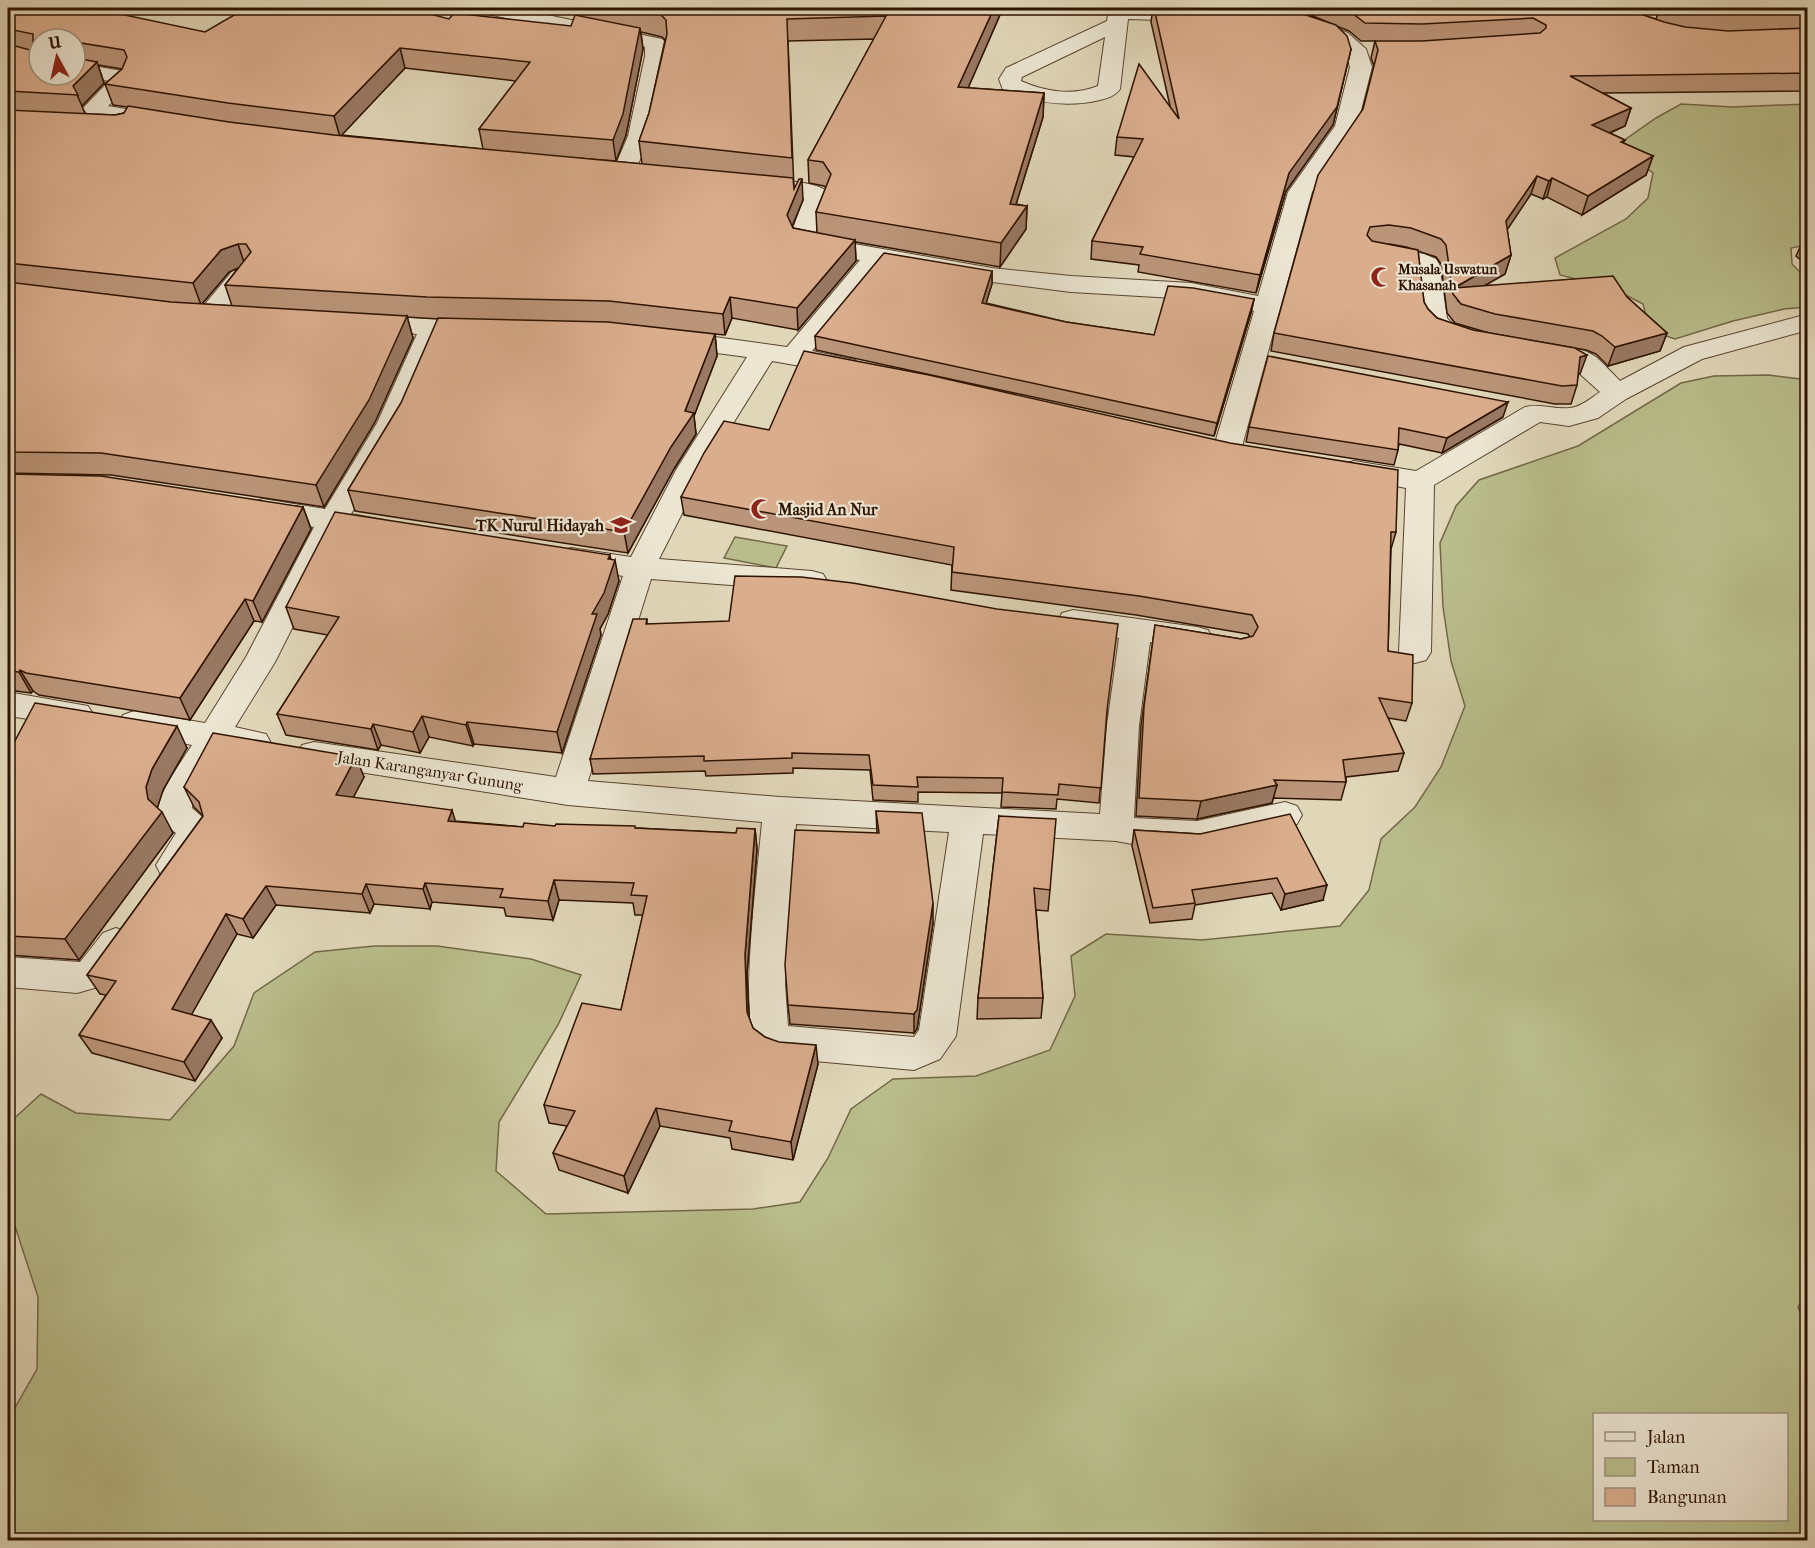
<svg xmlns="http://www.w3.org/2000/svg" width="1815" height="1548" viewBox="0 0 1815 1548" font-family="'IM FELL French Canon',serif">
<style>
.green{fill:#b8bd8b;stroke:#736846;stroke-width:1.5;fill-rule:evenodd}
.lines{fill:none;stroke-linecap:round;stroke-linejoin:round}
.minor-casing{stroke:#5a442f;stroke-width:2}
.minor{fill:#ebe5d2;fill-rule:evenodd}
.wall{fill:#bb9579;stroke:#2e1301;stroke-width:1.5;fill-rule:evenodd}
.shaded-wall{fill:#997963;stroke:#2e1301;stroke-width:1.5}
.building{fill:#daad8d;stroke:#2e1301;stroke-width:1.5}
.labels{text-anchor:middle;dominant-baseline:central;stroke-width:4.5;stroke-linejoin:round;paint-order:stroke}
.far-poi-label{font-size:14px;font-weight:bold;fill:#2e1301;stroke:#ebe5d2;text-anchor:start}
.poi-label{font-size:16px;font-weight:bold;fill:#2e1301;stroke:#ebe5d2;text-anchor:start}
.street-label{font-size:16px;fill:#2e1301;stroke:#ebe5d2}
</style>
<rect width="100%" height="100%" fill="#e0d7b9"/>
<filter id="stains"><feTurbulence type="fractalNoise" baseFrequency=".00333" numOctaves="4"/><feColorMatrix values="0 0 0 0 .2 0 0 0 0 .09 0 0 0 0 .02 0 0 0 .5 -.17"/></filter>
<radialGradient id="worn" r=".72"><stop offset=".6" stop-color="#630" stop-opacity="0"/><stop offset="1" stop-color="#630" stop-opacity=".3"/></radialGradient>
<g class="green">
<path d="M1681,104L1733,107L1807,104V245L1791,248L1792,264L1807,279V307L1784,309L1733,321L1675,339L1650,331L1643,304L1614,289L1560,275L1555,258L1626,219L1648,198L1653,173L1616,146L1656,118Z"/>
<path d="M1768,375L1808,380V1291L1798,1307L1808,1332L1807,1540H8V1420L37,1369L38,1297L14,1223L8,1216V1124L41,1094L76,1113L170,1120L234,1046L254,993L315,952L374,946H437L531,959L581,975L558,1025L499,1122L496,1171L546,1214L753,1209L800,1202L828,1158L851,1109L893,1079L976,1076L1050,1050L1075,996L1071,956L1106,934L1202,940L1340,926L1369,890L1381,839L1415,807L1441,767L1465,706L1451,661L1443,607L1440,543L1456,506L1479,480L1578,446L1681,383L1714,376ZM1594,1414H1786V1520H1594Z"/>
<path d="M735,537L787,546L776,568L724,558Z"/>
</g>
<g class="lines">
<g class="minor-casing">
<g id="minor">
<path d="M477,8H514L662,39L666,43L667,56L650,136L633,176L625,178L617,176L613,171L628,136L645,56V47L487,14L480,12Z"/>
<path d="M1109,8L1195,9L1202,11L1205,15L1202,19L1195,21L1128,19L1120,89C1115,96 1108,98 1100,100C1066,108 1035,103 1003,90L999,79L1006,68L1107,21ZM1105,37L1098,86C1074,96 1045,92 1021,81L1022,77Z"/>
<path d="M1309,17L1348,33L1366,49L1372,67L1357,126L1312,192L1241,450L1237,456L1227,459L1217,456L1213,450L1254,311L1191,299L1071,292L992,282L883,264L812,351L855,360L859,366L855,372L846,374L772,361L704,470L659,559L812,571L823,574L827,581L823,588L812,591L651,579L588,781L780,797L1100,814L1107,725L1119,638L1062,629L1058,621L1062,613L1073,610L1197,627L1208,630L1212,638L1208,646L1197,649L1150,642L1139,725L1134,818L1197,821L1285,802L1297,806L1302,815L1297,824L1197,847L1143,846L1116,841L983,834L956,1036L940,1059L914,1070L781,1058C773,1055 763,1052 757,1045C738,1022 759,859 762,822L568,805L302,763L298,754L302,745L314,742L556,777L623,576L561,565L556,558L561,551L571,548L631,557L676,470L747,357L671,347L662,345L658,339L662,333L671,331L787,347L860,260L796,248L790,237L804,198L751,191L747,186L751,181L759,179C776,181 819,180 829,194L814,237L992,268L1071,276L1191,283L1258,296L1288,192L1335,126L1350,67L1345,52L1334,41L1302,27L1299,23L1302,19ZM796,824L949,832L919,1030L914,1037L788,1026L785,984Z"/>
<path d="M75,63L129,72L132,77L127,89L108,106L162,115L170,117L173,122L170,127L162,129L89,116L83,108L109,81L73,75H75Z"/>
<path d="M1377,245L1424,254L1436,259L1439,264L1447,318C1456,330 1474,326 1482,338L1478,344C1468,346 1461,344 1450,341C1415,332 1419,297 1415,267L1368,257L1365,252L1368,247Z"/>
<path d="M244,266L253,268L256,273L253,278L218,320L209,323L200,320L196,315L200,310L235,268Z"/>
<path d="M1808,314V330L1702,359L1626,399L1598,418L1569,426L1540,422L1434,485L1431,652L1426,660L1415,663L1404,660L1399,652L1406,488L1344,476L1340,470L1344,464L1354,461L1416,471L1525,407C1541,403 1554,410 1570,408C1581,407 1591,398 1600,392L1570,365L1531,358L1527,352L1531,346C1548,342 1581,346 1596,357C1604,364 1612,373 1620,381L1684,347Z"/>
<path d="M366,316L479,321L488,324L492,329L488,334L479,337L442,335L405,423L351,514L384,520L389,527L384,534L374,537L341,531L275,662L235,727L266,734L271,743L266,752L255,755L222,750L193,802L192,808L208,822L213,831L185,875L173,879L161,875L156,865L176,833C169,828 159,821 158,812C156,797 183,759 192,745L123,731L118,723L123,715L134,711L205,723L246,657L314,527L253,516L249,509L253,502L263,499L325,509L377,423L417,334L357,329L353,324L357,319Z"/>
<path d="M8,692L88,706L93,714L88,722L77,726L8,716Z"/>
<path d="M116,928L129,933L134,943L105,985L77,993L8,987V957L80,962L103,933Z"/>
</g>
</g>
<use href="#minor" class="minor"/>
</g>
<g class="wall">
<path d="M8,8L205,32L449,19L571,26L581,16L580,8H1003L968,88L1044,93L1043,117L1016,204L1027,206L1026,229L1000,267L855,242L856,261L798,330L732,318L725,335L715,334L717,356L694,416L696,434L674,469L628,553L355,511L348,490L401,403L438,319L407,317L413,338L375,422L324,507L111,475L8,473ZM641,32L662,37L665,40L649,113L639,141L642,164L577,158L616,161L626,135L643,49ZM39,39H75V75ZM874,39L808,160L809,183L824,186L826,188L816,212L817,233L793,228L792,226L803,200L794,189L788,41ZM98,65L122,69L105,84L113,105L128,107L124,113L115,115L85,114L82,106L104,83ZM405,68L516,81L479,129L483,149L341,135ZM238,268L225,285L232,306L202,304L229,272Z"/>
<path d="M1153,8H1571L1574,14L1643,15L1656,19L1657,16L1652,8H1808V91L1603,93L1631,108L1625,126L1610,133L1625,140L1623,143L1653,156L1646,175L1582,215L1547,197L1543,199L1531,194L1507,229L1511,255L1505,274L1485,285L1627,297L1667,333L1660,351L1608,366L1596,354L1586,350L1489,333L1455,323L1447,313L1441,264L1436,257L1418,251L1424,302L1428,309L1437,318L1580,374H1578L1577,385L1571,404H1555L1271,351L1274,333L1363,109L1374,66L1371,58L1375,41H1361L1349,31L1337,26L1351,49L1333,125L1286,191L1256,293L1138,272L1139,265L1091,259L1092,241L1134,157L1115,155L1117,137L1170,106L1151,22ZM1301,13L1313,16L1332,24ZM1389,244L1406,247L1415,250Z"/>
<path d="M1808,240V266L1796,256L1803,241Z"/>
<path d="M992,271V284L986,303L1066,322L1154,335L1254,299L1251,313L1214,436L816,350L815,336Z"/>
<path d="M1503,417L1442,453L1399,444L1398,450L1394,465L1246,442L1249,427Z"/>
<path d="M769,430L1396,532L1391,549L1388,651L1412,703L1406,721L1388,718L1404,753L1398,771L1346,777V782L1341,800L1273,798L1272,803L1197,819L1136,816L1141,725L1155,625L1241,639L1250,637L1248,634L1136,615L951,590L952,565L684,515L681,497Z"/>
<path d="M8,474L303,507L311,529L262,622L254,621L190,720L39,695L33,691L31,693L8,690Z"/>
<path d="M611,559L619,581L608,614L600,629L601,635L562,753L474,744L473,746L429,737L420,753L381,745L378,750L286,735L277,714L328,635L294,629L286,607Z"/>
<path d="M647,619V624L1107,711L1099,803L1057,799L1056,809L1001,807L1002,793L918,792V802L873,800L870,770L793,768V773L706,776L705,771L593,774L590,759Z"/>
<path d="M187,748L163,790L157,808L173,833L79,960L8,955V754Z"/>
<path d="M364,777L353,798L455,821L523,827L555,826L636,828L736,833L755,829L757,849L747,974L749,1018L753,1028L765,1037L818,1064L793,1160L732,1149L730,1138L660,1126L628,1193L559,1170L553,1153L567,1126L549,1123L544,1105L621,1010L643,915H635L633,903L559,900L553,920L506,916L504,908L432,902L430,909L374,904L370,913L276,905L253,938L237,934L191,1014L222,1038L195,1081L92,1053L79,1035L106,995L100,994L87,975L203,816L194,807L184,787Z"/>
<path d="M876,811L933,923L917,1029L914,1033L790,1024L788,1005L877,833Z"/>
<path d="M999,816L1050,890L1048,911L1036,910L1043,998L1041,1018L977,1019L978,998Z"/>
<path d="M1134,830L1200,834L1323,900L1281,910L1272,893L1195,905L1192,919L1150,923L1132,846Z"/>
</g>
<g class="shaded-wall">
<path d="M994,8H1003L958,111V87Z"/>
<path d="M640,28L643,49L626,135L616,161L613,140Z"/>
<path d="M400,48L405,68L340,137L334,116Z"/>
<path d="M1351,49L1333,125L1286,191L1256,293L1260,275L1289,173Z"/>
<path d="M97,62L104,83L82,106L73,86Z"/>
<path d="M1044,93L1043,117L1009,227L1010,204Z"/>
<path d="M1631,108L1625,126L1586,143L1592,125Z"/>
<path d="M1653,156L1646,175L1582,215L1588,196Z"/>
<path d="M1537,176L1531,194L1501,239L1506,221Z"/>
<path d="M1552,178L1547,197L1543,199L1549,181Z"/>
<path d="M802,179L803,200L788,236L787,215Z"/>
<path d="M1027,206L1026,229L1000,267L1001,243Z"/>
<path d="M855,240L856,261L798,330L797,308Z"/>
<path d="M238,244L245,265L229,272L201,305L193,283L221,250Z"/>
<path d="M1511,255L1505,274L1458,301L1454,288Z"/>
<path d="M992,271V284L982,316V303Z"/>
<path d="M730,297L732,318L725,335L723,314Z"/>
<path d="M1254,299L1251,313L1214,436L1217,423Z"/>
<path d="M407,316L413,338L375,422L324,507L316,485Z"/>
<path d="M1667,333L1660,351L1608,366L1615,347Z"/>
<path d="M715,334L717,356L694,416L696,434L674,469L628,553L624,532L685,411Z"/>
<path d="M1587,355L1580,374L1573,376L1580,357Z"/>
<path d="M1508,402L1503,417L1442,453L1447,438Z"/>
<path d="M303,507L311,529L262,622L253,601Z"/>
<path d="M610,555L612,568L615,560L619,581L608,614L600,629L601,635L562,753L557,732L608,559Z"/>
<path d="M245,599L254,621L190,720L180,698Z"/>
<path d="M20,670L33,691L31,693L19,672Z"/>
<path d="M8,712L12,719L8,724Z"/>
<path d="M422,716L429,737L420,753L413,732Z"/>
<path d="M467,722L474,744L473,746L466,725Z"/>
<path d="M373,724L381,745L378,750L371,729Z"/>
<path d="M177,726L187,748L163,790L157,809L162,812L173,833L79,960L65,939L146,787L152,769Z"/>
<path d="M356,757L364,777L344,815L336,795Z"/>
<path d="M1277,785L1272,803L1197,819L1201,801Z"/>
<path d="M452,810L458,830L448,821Z"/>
<path d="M755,829L757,849L747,974L750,1031L747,1012L745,955Z"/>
<path d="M554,880L559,900L553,920L548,901Z"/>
<path d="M425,883L432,902L430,909L423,889Z"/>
<path d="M366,884L374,904L370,913L362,894Z"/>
<path d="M1327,885L1323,900L1281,910L1285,894Z"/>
<path d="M266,886L276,905L253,938L243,919Z"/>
<path d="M933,903V923L917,1029L914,1033V1014Z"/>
<path d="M226,914L237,934L184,1028L172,1009Z"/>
<path d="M211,1020L222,1038L195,1081L184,1062Z"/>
<path d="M816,1045L818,1064L793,1160L791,1142Z"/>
<path d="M656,1108L660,1126L628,1193L624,1176Z"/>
</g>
<g class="building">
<path d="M8,8H92L205,32L246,8H407L449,19L454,13L571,26L575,15L640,28L623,114L613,140L479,129L530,62L400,48L334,116L228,103L105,84L122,69L127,57L124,50L75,42V39H39V75H75V58L97,62L73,86L78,95L8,91V44L30,50L33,48V34L8,29Z"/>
<path d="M627,8H994L958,87L1044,93L1010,204L1027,206L1001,243L816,212L831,174L823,162L808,160L886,16L787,19L792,158L639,141L649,113L667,34L666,20L660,14Z"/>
<path d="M1154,8H1249L1288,9L1336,25L1347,36L1351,49L1337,107L1289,173L1260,275L1140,254L1143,247L1092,241L1143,139L1117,137L1139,64L1179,119Z"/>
<path d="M1338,8H1571L1574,14L1622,8H1639L1643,15L1664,22L1685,27L1728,31L1808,28V73L1570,76L1631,108L1592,125L1625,140L1621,142L1653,156L1588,196L1552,178L1549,181L1537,176L1506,221L1511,255L1454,288L1613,276L1627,297L1667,333L1615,347L1602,336L1593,331L1495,314L1461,304L1453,294L1446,245L1441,239L1411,228L1389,225L1370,227L1367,235L1372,241L1418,250L1424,302L1428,309L1437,318L1473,330L1575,348L1587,355L1580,357L1577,385L1562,386L1274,333L1318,175L1363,109L1378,50L1375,41H1422L1540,33L1546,28V25L1533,18L1422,24L1365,23L1352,13Z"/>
<path d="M1677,8H1808V11L1717,14Z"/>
<path d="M128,106L229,122L334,135L793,178L794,189L799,179H802L787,215L793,228L855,240L797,308L730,297L723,314L609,301L427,297L225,285L251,252L246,244H238L221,250L193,283L8,263V110L115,115L124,113Z"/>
<path d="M1808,240V245L1803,241Z"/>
<path d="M884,253L992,271L982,303L1066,322L1154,335L1168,286L1193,288L1254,299L1217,423L815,336Z"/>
<path d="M8,282L171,302L407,316L369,400L316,485L101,453L8,452Z"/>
<path d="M438,318L608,322L715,334L685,411L694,413L671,447L624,532L348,490L401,403Z"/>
<path d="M804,351L929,375L1230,443L1398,470L1396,532H1391L1388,651L1413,655L1412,703L1379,698L1404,753L1343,760L1346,782L1274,780L1277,785L1201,801L1139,798L1144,707L1155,625L1241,639L1253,636L1258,627L1252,615L1139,596L952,572L954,547L681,497L704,453L724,421L769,430Z"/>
<path d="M1268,356L1508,402L1447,438L1399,428L1398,450L1249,427Z"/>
<path d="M8,474L101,476L303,507L253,601L245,599L180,698L26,673L20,670L19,672L8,671Z"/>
<path d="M335,512L610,555L608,559L615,560L604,593L592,614H597L557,732L467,722L466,725L422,716L413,732L373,724L371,729L277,714L339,617L286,607Z"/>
<path d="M735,576L801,577L853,583L997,609L1118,624L1107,710L1101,788L1059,784L1058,795L1002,792L1003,778L917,777L918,787L873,785L869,755L792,753V758L704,761V756L590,759L633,619H647L646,624L729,621Z"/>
<path d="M35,703L177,726L152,769L146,787L148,799L162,812L65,939L8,936V754Z"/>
<path d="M213,733L356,757L336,795L452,810L448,821L523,827L524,823L555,826L556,824L635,826V828L736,833L737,828L755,829L745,955L747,1012L753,1028L765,1037L779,1042L816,1045L791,1142L729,1131L732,1121L656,1108L624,1176L553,1153L575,1111L544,1105L582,1003L621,1010L647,896L631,895L634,883L554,880L548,901L500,897L503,889L425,883L423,889L366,884L362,894L266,886L243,919L226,914L172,1009L211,1020L184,1062L79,1035L116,981L87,975L203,816L199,802L184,787Z"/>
<path d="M876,811L922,813L933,903L917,1010L914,1014L788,1005L785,965L795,830L879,833Z"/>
<path d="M1290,814L1327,885L1285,894L1277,878L1192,890L1195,903L1153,908L1134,830L1200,834Z"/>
<path d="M999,816L1056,819L1050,890L1034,888L1043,998H978Z"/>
</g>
<defs>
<g id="mosque-bare" transform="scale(1.62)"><path d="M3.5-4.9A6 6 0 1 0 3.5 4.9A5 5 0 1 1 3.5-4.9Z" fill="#8f2418" stroke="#ebe5d2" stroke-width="2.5" paint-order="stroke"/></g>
<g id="school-bare" transform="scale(1.62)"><path d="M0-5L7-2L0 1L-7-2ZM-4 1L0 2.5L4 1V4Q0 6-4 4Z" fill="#8f2418" stroke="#ebe5d2" stroke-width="2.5" paint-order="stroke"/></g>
</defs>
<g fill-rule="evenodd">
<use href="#mosque-bare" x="1381" y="277"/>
<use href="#mosque-bare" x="761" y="509"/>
<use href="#school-bare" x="621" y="525"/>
</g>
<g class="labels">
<g class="far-poi-label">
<text x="1398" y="269">Musala Uswatun<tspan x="1398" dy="16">Khasanah</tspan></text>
</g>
<g class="poi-label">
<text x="778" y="509">Masjid An Nur</text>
<text x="604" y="525" text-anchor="end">TK Nurul Hidayah</text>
</g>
<g class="street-label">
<text transform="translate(430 771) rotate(9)">Jalan Karanganyar Gunung</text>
</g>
</g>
<rect width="1815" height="1548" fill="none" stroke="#e0d7b9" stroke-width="30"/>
<rect x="9" y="9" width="1797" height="1530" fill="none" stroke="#2e1301" stroke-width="3"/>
<rect x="15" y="15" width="1785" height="1518" fill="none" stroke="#2e1301" stroke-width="1.5"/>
<rect x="1593" y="1413" width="195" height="108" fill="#ebe5d2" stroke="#9f917e" stroke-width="1.5"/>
<rect x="1605" y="1432" width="30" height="9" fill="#ebe5d2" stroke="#9f917e" stroke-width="1.5"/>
<text x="1647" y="1443" font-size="18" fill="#2e1301">Jalan</text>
<rect x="1605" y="1458" width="30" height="18" fill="#b8bd8b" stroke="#9f917e" stroke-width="1.5"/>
<text x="1647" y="1473" font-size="18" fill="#2e1301">Taman</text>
<rect x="1605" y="1488" width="30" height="18" fill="#daad8d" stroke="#9f917e" stroke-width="1.5"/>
<text x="1647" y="1503" font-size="18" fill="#2e1301">Bangunan</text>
<g transform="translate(57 57) rotate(352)"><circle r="28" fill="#ebe5d2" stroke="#9f917e" stroke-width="1.5"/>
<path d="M0-4.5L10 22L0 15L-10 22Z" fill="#8f2418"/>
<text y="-9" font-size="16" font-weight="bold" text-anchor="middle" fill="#2e1301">U</text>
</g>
<rect width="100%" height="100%" filter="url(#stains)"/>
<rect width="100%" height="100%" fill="url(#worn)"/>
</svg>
